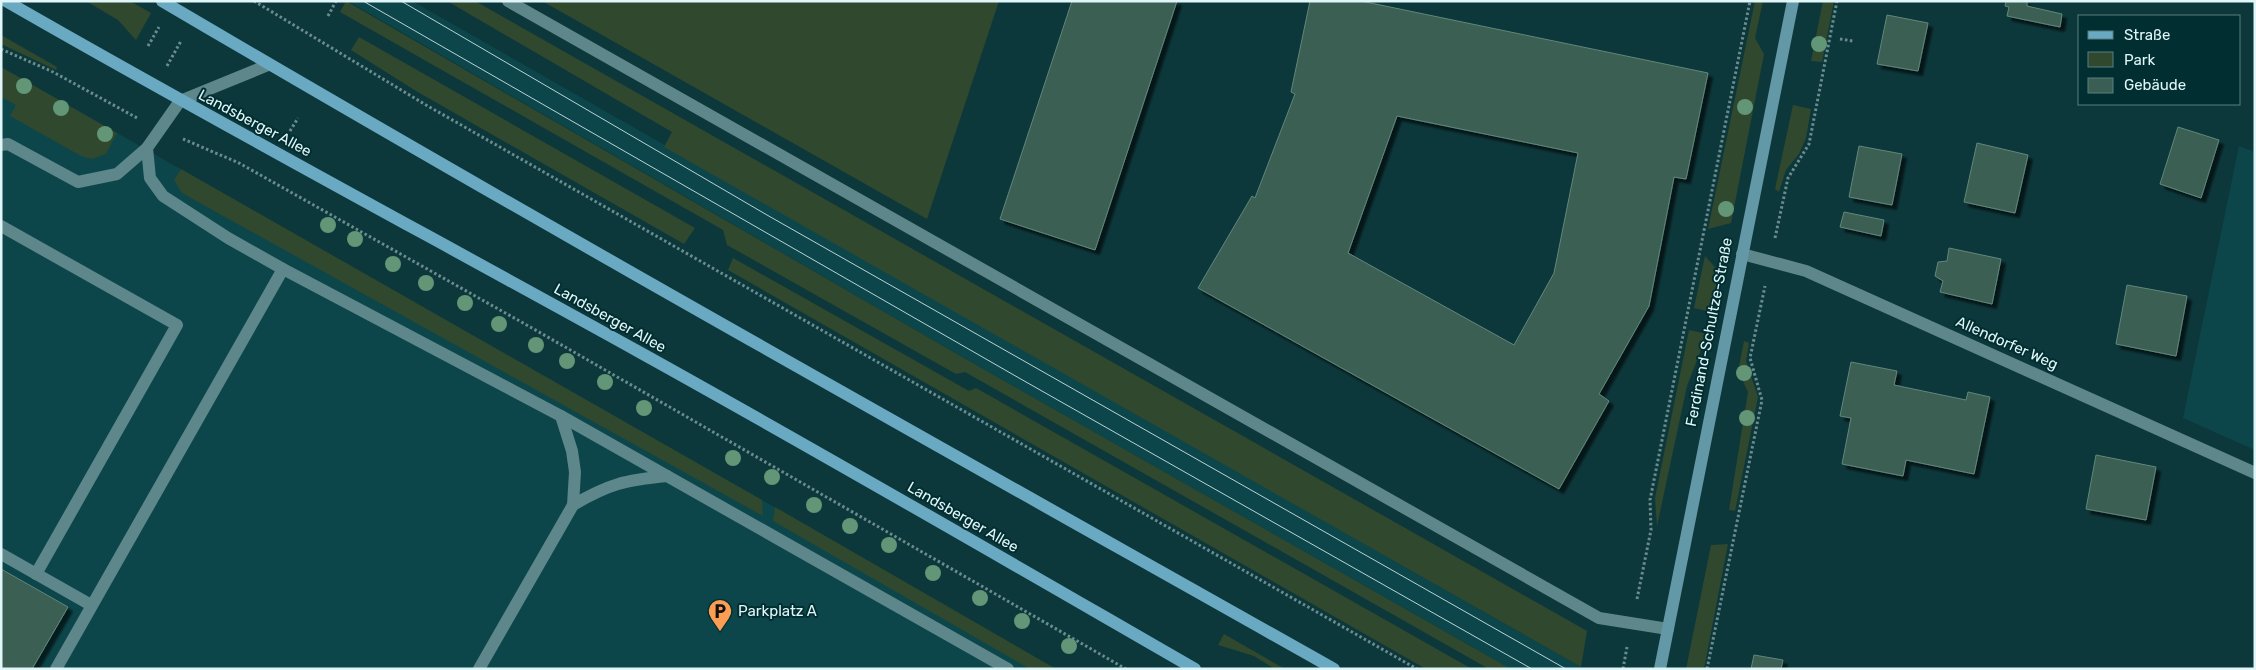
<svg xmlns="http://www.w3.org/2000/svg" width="2256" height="670" viewBox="0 0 2256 670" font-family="Rubik,sans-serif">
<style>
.built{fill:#0c464b}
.green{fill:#2f482e}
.building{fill:#3a5e53;stroke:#62877b;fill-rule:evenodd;filter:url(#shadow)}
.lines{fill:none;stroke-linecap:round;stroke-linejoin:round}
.path{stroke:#6b8c8f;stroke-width:3;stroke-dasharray:2.5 2.5;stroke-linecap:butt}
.lane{stroke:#5e878b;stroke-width:12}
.street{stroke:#5e878b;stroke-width:12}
.secondary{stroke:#6398a7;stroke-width:12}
.primary{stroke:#69a9c2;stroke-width:12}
.tram{stroke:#b9d2d4;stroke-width:1}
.tree{fill:#629676}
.labels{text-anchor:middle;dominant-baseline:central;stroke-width:4;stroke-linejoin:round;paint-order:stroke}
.street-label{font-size:15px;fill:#e1f6f8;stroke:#012e31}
.poi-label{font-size:15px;fill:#e1f6f8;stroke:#012e31;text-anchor:start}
</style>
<defs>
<filter id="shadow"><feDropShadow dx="4.5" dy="4.5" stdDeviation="1" flood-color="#0009"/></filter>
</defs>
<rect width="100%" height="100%" fill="#0d383b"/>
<g class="built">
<path d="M348,1H412L1584,669H1511L964,358Z"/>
<path d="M1,67L762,500L1056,669H1Z"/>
<path d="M2239,146L2255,152V450L2183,418Z"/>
</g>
<g class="green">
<path d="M86,1H130L151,13L136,40L118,20Z"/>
<path d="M346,1L964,358L1511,669H1489L965,372L956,374L727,245L723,230L340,12Z"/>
<path d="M447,1H475L1587,631L1581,667L664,147L672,132Z"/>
<path d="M542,1H999L927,219Z"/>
<path d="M1755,1H1763L1755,38L1764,54L1731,223L1708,229Z"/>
<path d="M1823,1H1834L1822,62L1811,61Z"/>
<path d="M1,35L57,67L56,70L1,44Z"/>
<path d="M359,37L695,228L684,244L416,91L351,50Z"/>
<path d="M1,67L117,133L106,154L92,159L81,156L10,116L16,105L1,97Z"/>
<path d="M1793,105L1811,109L1806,138L1799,154L1786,170L1779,192L1775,189Z"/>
<path d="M181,169L762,500L763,516L182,193L174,180Z"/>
<path d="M1705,256L1720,273L1711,312L1694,308Z"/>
<path d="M733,258L969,391L976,388L1472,669H1426L728,270Z"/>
<path d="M1689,330L1707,334L1687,386L1657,526L1655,498Z"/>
<path d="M1744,341L1749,343L1746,361L1758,397L1735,511L1729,510L1748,392L1738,371Z"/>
<path d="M775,507L1056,669H1030L773,521Z"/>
<path d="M1728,544L1704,669H1686L1711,545Z"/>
<path d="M1224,634L1285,669H1275L1254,656L1218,645Z"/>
</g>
<g class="building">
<path d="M1072,1H1177L1095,250L1000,219Z"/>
<path d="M1310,1H1361L1708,73L1686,179L1674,177L1649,306L1599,394L1609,401L1559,489L1198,288L1252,196L1255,198L1295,94L1291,92ZM1397,116L1578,153L1554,273L1514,345L1348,253Z"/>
<path d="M2006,1H2027V6L2062,14L2060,27L2007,16L2009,7L2005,6Z"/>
<path d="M1887,15L1928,23L1918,71L1877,64Z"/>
<path d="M2178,127L2219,140L2201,198L2160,184Z"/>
<path d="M1977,143L2028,155L2015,213L1964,202Z"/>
<path d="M1859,146L1902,154L1892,205L1849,197Z"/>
<path d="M1844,212L1884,220L1881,236L1840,227Z"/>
<path d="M1949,248L2001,259L1992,304L1940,292L1943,281L1935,276L1938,262L1947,261Z"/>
<path d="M2127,285L2187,296L2176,356L2116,344Z"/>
<path d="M1851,362L1897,371L1894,385L1966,400L1968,392L1990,397L1974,474L1906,460L1903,476L1842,464L1851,418L1840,416Z"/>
<path d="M2096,455L2156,467L2146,520L2086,509Z"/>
<path d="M1,569L68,607L32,669H1Z"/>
<path d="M1754,655L1783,660L1781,669H1751Z"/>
</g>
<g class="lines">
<g class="path">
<path d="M254,1L426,105L1417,669"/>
<path d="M328,16L336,1"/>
<path d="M1840,39L1853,41"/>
<path d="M148,46L159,27"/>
<path d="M1,49L53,72L139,119"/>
<path d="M167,66L181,41"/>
<path d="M290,131L298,118"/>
<path d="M183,139L239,163L532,328L1126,669"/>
<path d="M1775,238L1788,178L1809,144L1837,1"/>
<path d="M1637,599L1651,530L1650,500L1750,1"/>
<path d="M1623,669L1627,647"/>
<path d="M1707,669L1762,400L1750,358L1765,286"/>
</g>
<g class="lane">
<path d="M508,1L1599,618L1668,629"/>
<path d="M268,65L180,101L147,148L150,178L163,196L228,238L283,269L561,416L1008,669"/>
<path d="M1,145L8,144L78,182L117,174L147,148"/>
<path d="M1,226L177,325L36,574"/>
<path d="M573,505C609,484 625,480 667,476"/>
<path d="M1,554L91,605"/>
<path d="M56,669L283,269"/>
<path d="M479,669L573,505L575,472L572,451L561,416"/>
</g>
<path class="street" d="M1742,254L1806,271L2255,473"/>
<path class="secondary" d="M1660,669L1793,1"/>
<g class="primary">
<path d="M6,1C216,122 430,236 641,353C827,456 1011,563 1195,669"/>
<path d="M162,1C549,229 942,448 1334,669"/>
</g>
<g class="tram">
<path d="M363,1L1019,378L1532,669"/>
<path d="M401,1L767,215L1566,669"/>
</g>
</g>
<g class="tree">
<circle cx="1819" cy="44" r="8"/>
<circle cx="24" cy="86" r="8"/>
<circle cx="1745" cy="107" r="8"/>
<circle cx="61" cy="108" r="8"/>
<circle cx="105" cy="134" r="8"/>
<circle cx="1726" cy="209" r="8"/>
<circle cx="328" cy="225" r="8"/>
<circle cx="355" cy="239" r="8"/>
<circle cx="393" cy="264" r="8"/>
<circle cx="426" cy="283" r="8"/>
<circle cx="465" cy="303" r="8"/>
<circle cx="499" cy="324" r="8"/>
<circle cx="536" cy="345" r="8"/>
<circle cx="567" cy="361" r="8"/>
<circle cx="1744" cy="373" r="8"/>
<circle cx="605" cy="382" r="8"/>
<circle cx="644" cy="408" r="8"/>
<circle cx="1747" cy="418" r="8"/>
<circle cx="733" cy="458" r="8"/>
<circle cx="772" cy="477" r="8"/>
<circle cx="814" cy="505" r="8"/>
<circle cx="850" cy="526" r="8"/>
<circle cx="889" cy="545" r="8"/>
<circle cx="933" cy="573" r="8"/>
<circle cx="980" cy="598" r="8"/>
<circle cx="1022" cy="621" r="8"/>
<circle cx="1069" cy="646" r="8"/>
</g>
<defs>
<g id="parking-pin" transform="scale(1.25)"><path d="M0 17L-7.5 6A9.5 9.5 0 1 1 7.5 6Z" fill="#fc9d54" stroke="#012e31"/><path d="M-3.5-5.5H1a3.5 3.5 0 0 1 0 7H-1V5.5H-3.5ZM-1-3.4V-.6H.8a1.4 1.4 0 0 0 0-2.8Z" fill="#111"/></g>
</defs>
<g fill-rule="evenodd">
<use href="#parking-pin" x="720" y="611"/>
</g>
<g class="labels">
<g class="street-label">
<text transform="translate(255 123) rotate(28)">Landsberger Allee</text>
<text transform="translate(610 318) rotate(29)">Landsberger Allee</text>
<text transform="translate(1709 332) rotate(-79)">Ferdinand-Schultze-Straße</text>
<text transform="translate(2007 343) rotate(24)">Allendorfer Weg</text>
<text transform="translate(963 517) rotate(30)">Landsberger Allee</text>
</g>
<g class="poi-label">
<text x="738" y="611">Parkplatz A</text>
</g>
</g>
<rect width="2256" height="670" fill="none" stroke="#e1f6f8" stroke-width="5"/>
<rect x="2078" y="15" width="162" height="90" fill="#012e31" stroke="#5b7e81"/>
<rect x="2088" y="31" width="25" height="8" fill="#69a9c2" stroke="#5b7e81"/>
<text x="2124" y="40" font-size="15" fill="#e1f6f8">Straße</text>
<rect x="2088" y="52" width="25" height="15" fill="#2f482e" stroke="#5b7e81"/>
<text x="2124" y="65" font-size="15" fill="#e1f6f8">Park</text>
<rect x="2088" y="78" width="25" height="15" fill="#3a5e53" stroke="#5b7e81"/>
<text x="2124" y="90" font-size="15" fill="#e1f6f8">Gebäude</text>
</svg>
